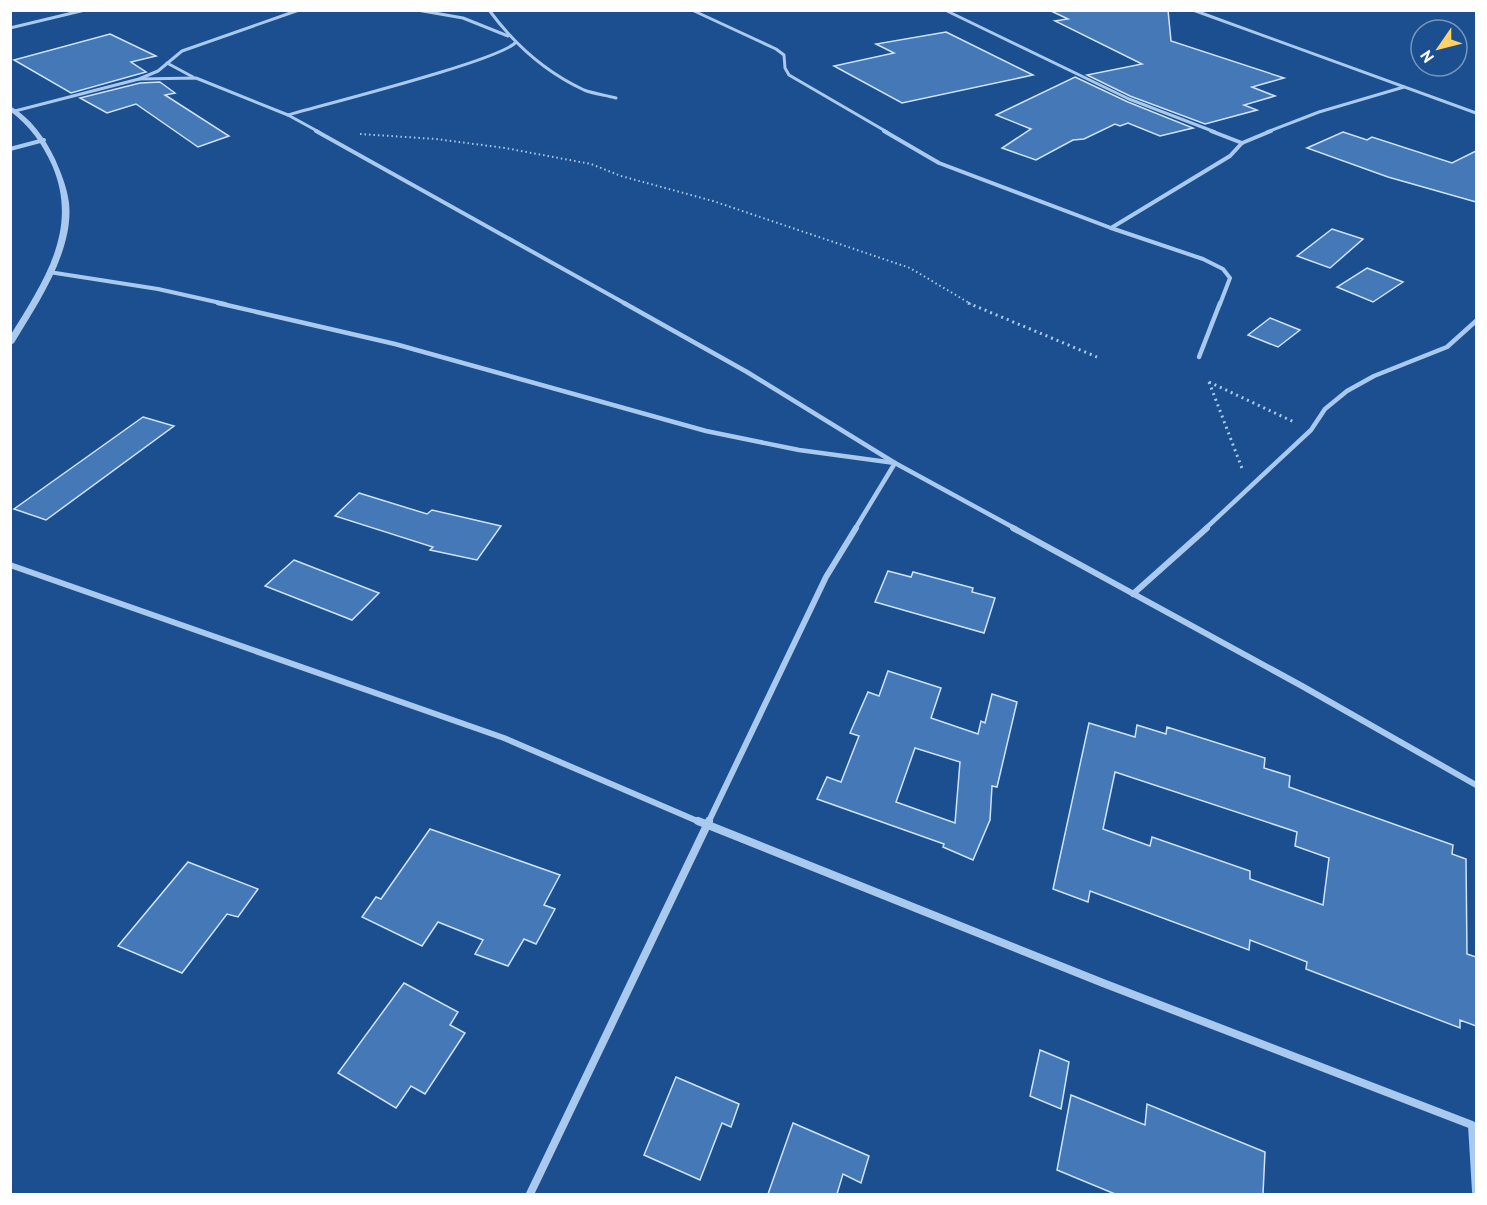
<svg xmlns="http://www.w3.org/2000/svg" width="1487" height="1205" viewBox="0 0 1487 1205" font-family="'PT Sans',sans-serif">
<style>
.building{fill:#4478b7;stroke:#cfe3fa;stroke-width:1.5;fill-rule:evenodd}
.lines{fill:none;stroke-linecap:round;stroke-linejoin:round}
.path-far1{stroke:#a9c9ee;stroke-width:2;stroke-dasharray:1.5 3;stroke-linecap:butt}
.path{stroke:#a9c9ee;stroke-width:3;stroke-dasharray:2 4;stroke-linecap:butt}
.minor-far4{stroke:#a9c9ee;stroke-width:3}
.minor-far3{stroke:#a9c9ee;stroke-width:4}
.minor-far2{stroke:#a9c9ee;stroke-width:4.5}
.minor-far1{stroke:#a9c9ee;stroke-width:6}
.minor{stroke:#a9c9ee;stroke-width:8}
.tertiary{fill:#a9c9ee;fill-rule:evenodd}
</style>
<rect width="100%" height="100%" fill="#1b4f8f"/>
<g class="building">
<path d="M1049,10H1168L1171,41L1284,78L1252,87L1275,96L1244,105L1257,110L1205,124L1130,96L1087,75L1142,64L1055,21L1068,19Z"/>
<path d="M946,32L1033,75L902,103L834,66L894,53L876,44Z"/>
<path d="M110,34L156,56L131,62L146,72L71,93L14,60Z"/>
<path d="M1075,77L1128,102L1193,128L1160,136L1128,123L1120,126L1115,124L1084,139L1073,140L1036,160L1002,148L1031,129L996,115Z"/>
<path d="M160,82L175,93L165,95L229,136L198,147L136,104L107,113L80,98L140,83Z"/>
<path d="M1343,132L1367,140L1372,137L1452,163L1476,151V202L1388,177L1307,148Z"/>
<path d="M1332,229L1363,239L1330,268L1297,256Z"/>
<path d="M1367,268L1403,282L1373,302L1337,287Z"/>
<path d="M1270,318L1300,330L1278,347L1248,335Z"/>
<path d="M143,417L174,426L46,520L14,509Z"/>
<path d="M359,493L427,514L432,510L501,526L477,560L430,550L433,547L335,516Z"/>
<path d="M294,560L379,593L352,620L265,586Z"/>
<path d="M888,571L911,577L913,572L973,588L972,592L995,598L984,633L875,602Z"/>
<path d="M888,671L941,688L931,718L978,734L981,721L985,723L992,694L1017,702L997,787L992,786L990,820L973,860L943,847L944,844L817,799L827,777L841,782L859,736L850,733L868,692L879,696ZM915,748L960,762L955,823L896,802Z"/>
<path d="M1089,723L1135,737L1137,725L1166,734L1167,727L1265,758L1264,768L1290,776L1289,787L1453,845L1452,854L1466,859L1467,954L1476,957V1026L1460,1020V1028L1306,969L1307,962L1250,940L1249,950L1090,891L1088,902L1053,889ZM1115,772L1297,832L1295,846L1329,858L1323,905L1250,879V871L1152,837L1150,846L1103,829Z"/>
<path d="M430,829L560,875L544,905L555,909L536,944L524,939L508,966L475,954L483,940L438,922L422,946L362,917L376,897L381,899Z"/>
<path d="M188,862L258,889L238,917L227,914L182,973L118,946Z"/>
<path d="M404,983L458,1012L450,1025L465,1033L425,1094L411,1086L396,1108L338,1073Z"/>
<path d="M1040,1050L1069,1062L1061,1109L1030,1096Z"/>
<path d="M676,1077L739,1104L731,1127L722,1123L700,1180L644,1155Z"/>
<path d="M1071,1095L1145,1125L1147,1104L1265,1152L1263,1194H1115L1057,1170Z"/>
<path d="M793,1123L869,1156L861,1183L843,1174L837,1194H768Z"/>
</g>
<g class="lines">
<path class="path-far1" d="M360,134L436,139L505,148L591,164L621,176L713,201L910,268L971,304"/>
<g class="path">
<path d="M968,303L1097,357"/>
<path d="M1209,382L1243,471"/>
<path d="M1209,382L1294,422"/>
</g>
<g class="minor-far4">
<path d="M417,10L463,18L508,36"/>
<path d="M489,10C514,44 545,72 584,90C594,94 606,95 616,98"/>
<path d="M692,10L776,49L784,55L785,68L789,75L887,132"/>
<path d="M945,10L1129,99L1215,132"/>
<path d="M1193,10L1476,113"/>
<path d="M10,28L85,10"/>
<path d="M167,63L193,77"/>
<path d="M139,79L196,78L288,115L319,132"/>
<path d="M15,111L139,79L158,71L182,51L299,10"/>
<path d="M288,115C322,105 502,60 516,42"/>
<path d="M1267,132L1319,112L1404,87"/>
</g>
<g class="minor-far3">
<path d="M316,131L626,304"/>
<path d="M884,131L939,163L1111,228L1203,259L1223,269L1230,278L1220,304"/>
<path d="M1211,131L1242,143"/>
<path d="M10,149L44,140"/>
<path d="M1111,228L1230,156L1242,143L1271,131"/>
<path d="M49,272L158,289L225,304"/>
</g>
<g class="minor-far2">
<path d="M218,303L395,344L706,431L799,450L895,463L855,529"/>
<path d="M624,303L747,372L895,463L1016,529"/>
<path d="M1199,357L1220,303"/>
<path d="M1205,529L1311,430L1325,409L1347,391L1374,376L1447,347L1476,321"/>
</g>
<g class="minor-far1">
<path d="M1013,528L1302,686L1476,785"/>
<path d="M10,565L504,738L702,823"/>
<path d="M1133,594L1207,528"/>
<path d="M708,823L826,577L856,528"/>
</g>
<g class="minor">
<path d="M698,821L1103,983L1472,1125L1476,1191"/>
<path d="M530,1194L709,821"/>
</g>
<path class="tertiary" d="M10,106C31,118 45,138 55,159C61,173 67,187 69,203C74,251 38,303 14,343L10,345V336C43,282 80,230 52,165C42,143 30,126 10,111Z"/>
</g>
<rect width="1487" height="1205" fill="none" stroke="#ffffff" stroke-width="24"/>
<g transform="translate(1439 48) rotate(235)"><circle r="28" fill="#1b4f8f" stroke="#7695bc" stroke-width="1.5"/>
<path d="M0-4.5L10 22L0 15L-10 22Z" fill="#ffd166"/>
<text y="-9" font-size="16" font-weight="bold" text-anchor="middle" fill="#ffffff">N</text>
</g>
</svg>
